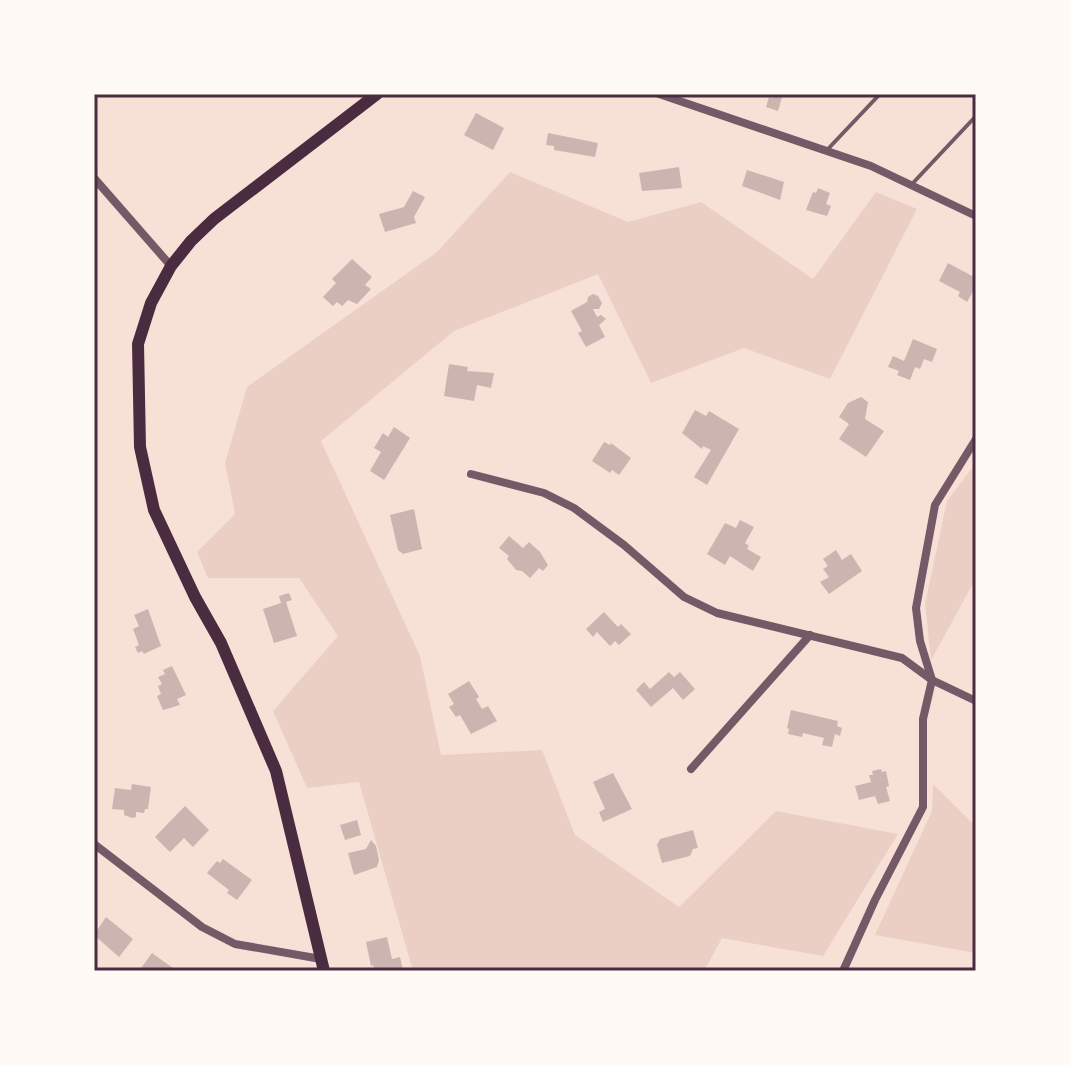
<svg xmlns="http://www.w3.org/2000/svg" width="1070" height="1065" viewBox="0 0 1070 1065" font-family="'Varela Round',sans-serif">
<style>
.green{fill:#ebcfc5}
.building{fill:#ccb4b1}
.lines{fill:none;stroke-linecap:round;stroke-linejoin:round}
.service{stroke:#755966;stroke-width:4}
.minor{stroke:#755966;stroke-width:8}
.primary{stroke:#4a2c40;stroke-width:12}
.neatline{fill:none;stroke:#4a2c40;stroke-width:3}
</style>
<rect width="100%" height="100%" fill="#f7e1d7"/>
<g class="green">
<path d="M510,172L628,222L701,202L813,279L876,192L917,209L830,379L744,348L651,383L598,274L454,331L321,441L420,656L441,755L542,750L575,835L679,907L776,811L898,834L823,956L722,938L704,971H413L359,782L307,788L273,711L338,636L299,578H208L197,552L235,514L225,463L247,387L437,252Z"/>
<path d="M976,463V578L931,660L925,604L947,501Z"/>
<path d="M933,784L976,827V953L875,935L932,811Z"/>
</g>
<g class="building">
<path d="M774,95L782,97L778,111L766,107L769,97L773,98Z"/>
<path d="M476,113L504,128L493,150L464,135Z"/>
<path d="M548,133L598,143L595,157L554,150V146L546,145Z"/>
<path d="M679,167L682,188L642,191L639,173Z"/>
<path d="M747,170L784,182L780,200L742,186Z"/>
<path d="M818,188L830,193L826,204L831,206L827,216L806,210L813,192L816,193Z"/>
<path d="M413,191L425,197L414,217L416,223L385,232L379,214L404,207Z"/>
<path d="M352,259L372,277L365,285L371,289L357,304L348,300L342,306L337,302L333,306L323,297L336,283L332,279Z"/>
<path d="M948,263L976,278V286L967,302L958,296L960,292L939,281Z"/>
<path d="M593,294L598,296L602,303L599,309H593L597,317L601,315L606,319L599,325L605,337L586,347L578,333L582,331L571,311L587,302L588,297Z"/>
<path d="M913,339L937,349L932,362L924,359L920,369L915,367L910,380L897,375L899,371L888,367L893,356L904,361Z"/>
<path d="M449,364L468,367L467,371L494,373L491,388L477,385L474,401L444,396Z"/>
<path d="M861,397L868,402L865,419L884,431L866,457L839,439L849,424L839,417L848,403Z"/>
<path d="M695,410L706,416L709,411L739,429L707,485L694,477L711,450L703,446L702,449L682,433Z"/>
<path d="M394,427L410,438L384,480L370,471L381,452L374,448L383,433L388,437Z"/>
<path d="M604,442L610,445L611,443L631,458L619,475L612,470L610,473L592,461Z"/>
<path d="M414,509L422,549L403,554L398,550L390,515Z"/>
<path d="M740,520L754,527L745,543L749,546L747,549L761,557L753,571L730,556L725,565L707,554L725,523L736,528Z"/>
<path d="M509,536L523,548L529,542L540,552L548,565L543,571L539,568L530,578L522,571L516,570L507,559L509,556L499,548Z"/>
<path d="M836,550L842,560L851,554L862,571L829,594L820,582L829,577L823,569L828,566L823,559Z"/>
<path d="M289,593L292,600L286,602L297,636L274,643L263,609L281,603L279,596Z"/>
<path d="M148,609L161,646L144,654L142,651L138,653L135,647L139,645L133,629L139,626L134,615Z"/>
<path d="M604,612L618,627L621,624L631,634L619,645L615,641L610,646L597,632L593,637L586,629Z"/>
<path d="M172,666L186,695L177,699L180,705L163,710L157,696L161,694L158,686L162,684L158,677L165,674L163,670Z"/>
<path d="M669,672L674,677L680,672L695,689L683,700L673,688L651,707L636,690L644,682L650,689Z"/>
<path d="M469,681L479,697L476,699L482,709L488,706L497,721L471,734L460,715L456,717L449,707L454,704L448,694Z"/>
<path d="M791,710L838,721L837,726L842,728L840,736L835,734L832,747L822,745L824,738L803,733L802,737L788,734L789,729L787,728Z"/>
<path d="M881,769L882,772L886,771L889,786L886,787L890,801L878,804L875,796L859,800L855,786L871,782L869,775H873L872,771Z"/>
<path d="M613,773L632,809L603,822L599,812L605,809L593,782Z"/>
<path d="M132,784L151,787L148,809H145L144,813L136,812V817L132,818L124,815V810L112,809L115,788L131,790Z"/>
<path d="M185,806L209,830L193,847L184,838L170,852L155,837Z"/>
<path d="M357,820L361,835L345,840L340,825Z"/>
<path d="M693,830L698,848L693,849L690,856L662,863L657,845L660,839Z"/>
<path d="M371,840L376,846L379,860L377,867L354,875L348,853L366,849Z"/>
<path d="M223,859L252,880L237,900L227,893L229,890L207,873L217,861L220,863Z"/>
<path d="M106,917L133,939L119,957L94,935Z"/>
<path d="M387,937L392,959L400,957L403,971H375L373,965L371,966L366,942Z"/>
<path d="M152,953L177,971H139Z"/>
</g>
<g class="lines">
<g class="service">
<path d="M827,150L880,94"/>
<path d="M912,184L976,116"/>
</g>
<g class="minor">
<path d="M659,94L871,166L976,216"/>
<path d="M94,178L171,266"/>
<path d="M471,474L544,493L574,508L624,545L684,597L717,613L902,658L932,680L976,701"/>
<path d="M691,769L810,635"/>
<path d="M94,844L202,927L235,944L321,959"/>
<path d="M843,971L875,900L923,807V719L932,680L920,641L916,608L935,505L976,439"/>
</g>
<path class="primary" d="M324,971L276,771L221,643L195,597L154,510L140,447L138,344L151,303L171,266L191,241L214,219L377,94"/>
</g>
<rect width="1070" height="1065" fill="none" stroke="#fffaf5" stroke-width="192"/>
<rect x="96" y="96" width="878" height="873" class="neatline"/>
</svg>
